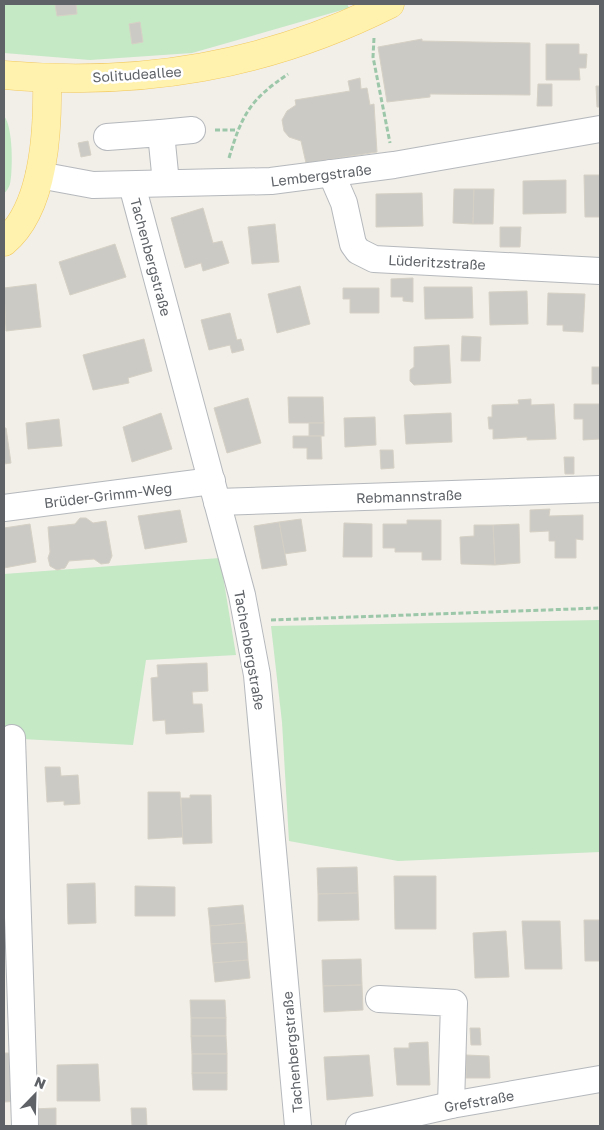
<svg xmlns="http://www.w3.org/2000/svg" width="604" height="1130" viewBox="0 0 604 1130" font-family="'Golos Text',sans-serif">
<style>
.green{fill:#c5e8c5}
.building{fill:#cccac5;stroke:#d6d1c6}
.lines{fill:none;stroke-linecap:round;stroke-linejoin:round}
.minor-casing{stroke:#b5b8bc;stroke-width:28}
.major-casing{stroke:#f2c960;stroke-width:29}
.path{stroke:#9cc7a9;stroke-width:3;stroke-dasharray:5 2.5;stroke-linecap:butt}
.minor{stroke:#fff;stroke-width:26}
.major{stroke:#fff2af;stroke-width:28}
.labels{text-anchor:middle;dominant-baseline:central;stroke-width:5;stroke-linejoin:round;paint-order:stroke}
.street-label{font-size:14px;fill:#5f6368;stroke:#fff}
</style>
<rect width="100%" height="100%" fill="#f1efe8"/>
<g class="green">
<path d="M4,4H347L349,8L192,53L90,60L4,53Z"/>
<path d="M4,116C13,126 13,170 10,184C9,188 6,191 4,194Z"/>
<path d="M220,558L236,655L146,660L133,745L4,738V574Z"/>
<path d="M600,620V852L398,861L289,841L282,722L271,626Z"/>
</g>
<g class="building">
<path d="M55,4H76L77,14L57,16Z"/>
<path d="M140,22L143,42L132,44L129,24Z"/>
<path d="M422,39V41L530,43V95L430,94V97L387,102L378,47Z"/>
<path d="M546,44H579V54H587L586,68H579L580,80H546Z"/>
<path d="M360,78L361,89L367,88L370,105L374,104L377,152L306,163L301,141L289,137L284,131L282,120L287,111L296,105L295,100L350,91L348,81Z"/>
<path d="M538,84H552V106H537Z"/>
<path d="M596,86H600V107H597Z"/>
<path d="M88,141L91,155L81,157L78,143Z"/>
<path d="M584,175H600V217H585Z"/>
<path d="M566,180V213L523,214V181Z"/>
<path d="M454,189H474L473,224L453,223Z"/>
<path d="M474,189H494L493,224H473Z"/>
<path d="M422,193L423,226L376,227V194Z"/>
<path d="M203,208L213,243L222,241L229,263L203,271L201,263L185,268L171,218Z"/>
<path d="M275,224L279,262L252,264L248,227Z"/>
<path d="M500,227H521L520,247H500Z"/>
<path d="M115,244L126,277L70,295L59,262Z"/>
<path d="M413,278V302L403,301V297H391V279Z"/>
<path d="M36,284L41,327L6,331L4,288Z"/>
<path d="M300,286L310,324L277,333L268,294Z"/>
<path d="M424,287H472L473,318L425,319Z"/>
<path d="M343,288H379V313H350V299H343Z"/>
<path d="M527,291L528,324L490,325L489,292Z"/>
<path d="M548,293L585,294L583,332L563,331V325H547Z"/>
<path d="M230,313L237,340L241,339L244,350L232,353L230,345L209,350L201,320Z"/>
<path d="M462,336L481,337L480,361H461Z"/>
<path d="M144,339L152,371L128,378L129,383L93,390L83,355Z"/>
<path d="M449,345L451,383L414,385L410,381V370L414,367V347Z"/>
<rect x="592" y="367" width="8" height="17"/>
<path d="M288,397H323L324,423H289Z"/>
<path d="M248,398L261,443L227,453L214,408Z"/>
<path d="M531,399V405L554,404L556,439L527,440V437L493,439V429H489L488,417H492V405L519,404L518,400Z"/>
<path d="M574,404H600V439L583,440V419H574Z"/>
<path d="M161,413L172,449L132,462L123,427Z"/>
<path d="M451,413L452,442L406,444L404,415Z"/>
<path d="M375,417L376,445L345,447L344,418Z"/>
<path d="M59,419L62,446L28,449L26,423Z"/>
<rect x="309" y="423" width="15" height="13"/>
<path d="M4,428H6L11,463L4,464Z"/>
<path d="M293,436H321L322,459H307V448H293Z"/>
<path d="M380,450H393L394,468L381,469Z"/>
<path d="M564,457H574V474H565Z"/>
<path d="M550,509L549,516L583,515V540L576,539V558H555V541H549V531L530,532V510Z"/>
<path d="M180,510L187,542L145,549L138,516Z"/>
<path d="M80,518H86L93,523L106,521L112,556L109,563L101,564L94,559L69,561L65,568L57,570L50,566L48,558L50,552L48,527L75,524Z"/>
<path d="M301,519L306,551L284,554L279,522Z"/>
<path d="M407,520H441V560H422V552H395V548H383V524H407Z"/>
<path d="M279,522L287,565L262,569L254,526Z"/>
<path d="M344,523L372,524V557H343Z"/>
<path d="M30,524L36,562L4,568V528Z"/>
<path d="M519,524L520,563L495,565L493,525Z"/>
<path d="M474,525H493L495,565L461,564L460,537L474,536Z"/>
<path d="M207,663L208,691L192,692L193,704H202L204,732L166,734L165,720L153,721L151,678L158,677L157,665Z"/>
<path d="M45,767H60L61,776L78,775L80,804L64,805V801L47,802Z"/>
<path d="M148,792H180L183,837L148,839Z"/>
<path d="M190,795H211L212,843L183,844L181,798H190Z"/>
<path d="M357,867L358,893L318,894L317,868Z"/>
<path d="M394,876H436V929H395Z"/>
<path d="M95,883L96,923L68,924L67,884Z"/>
<path d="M135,886L175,887V916H135Z"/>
<path d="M4,889H7L8,929H4Z"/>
<path d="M358,893L359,920L318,921V894Z"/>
<path d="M243,905L245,923L210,926L208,908Z"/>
<path d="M584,920H600V961H585Z"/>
<path d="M522,921H560L562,969H525Z"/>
<path d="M245,923L247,942L211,944L210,926Z"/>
<path d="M506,931L509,977L475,978L473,933Z"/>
<path d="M247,942L248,960L213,963L211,944Z"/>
<path d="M361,959L362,985L323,986L322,960Z"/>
<path d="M248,960L250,978L215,982L213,963Z"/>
<path d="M362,985L363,1010L324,1012L323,986Z"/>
<path d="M190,1000H225L226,1018H191Z"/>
<rect x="191" y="1018" width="35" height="18"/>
<path d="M470,1028H480L481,1045H471Z"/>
<path d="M191,1036H226L227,1054H192Z"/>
<path d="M428,1042L430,1085H397L394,1048H409V1043Z"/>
<path d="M4,1053H20L21,1101L4,1102Z"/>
<rect x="192" y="1054" width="35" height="19"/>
<path d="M369,1055L373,1096L327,1100L324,1057Z"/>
<path d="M466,1055L489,1056L490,1078H466Z"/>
<path d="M98,1064L100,1101H57V1065Z"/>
<path d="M192,1073H227V1090H193Z"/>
<path d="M56,1108V1126H32V1109Z"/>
<path d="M131,1108H146L147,1126H132Z"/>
</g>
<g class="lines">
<g class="minor-casing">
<g id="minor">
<path d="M161,133L192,130"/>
<path d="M107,137L161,133L166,183"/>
<path d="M331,173L344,203L353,244L358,251L374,259L600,271"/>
<path d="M39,175L93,185L271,181L394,165L600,129"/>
<path d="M132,185L242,595L257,675L298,1126"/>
<path d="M217,502L600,489"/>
<path d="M4,508L212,481"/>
<path d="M12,738L25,1126"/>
<path d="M379,999L454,1003L451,1105"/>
<path d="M359,1126L451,1105L600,1079"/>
</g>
</g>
<g class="major-casing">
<g id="major">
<path d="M4,75C140,87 267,66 390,4"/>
<path d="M4,242C45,208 48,129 47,79"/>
</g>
</g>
<g class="path">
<path d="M374,38L373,57L390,143"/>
<path d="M215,130H237"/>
<path d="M229,158C242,114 250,100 288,74"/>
<path d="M271,620L600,608"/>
</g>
<use href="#minor" class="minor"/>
<use href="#major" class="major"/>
</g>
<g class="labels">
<g class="street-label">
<text transform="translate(137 74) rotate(-4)">Solitudeallee</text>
<text transform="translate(321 175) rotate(-7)">Lembergstraße</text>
<text transform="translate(151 257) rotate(75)">Tachenbergstraße</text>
<text transform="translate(437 262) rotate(3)">Lüderitzstraße</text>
<text transform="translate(108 495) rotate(-7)">Brüder-Grimm-Weg</text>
<text transform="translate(409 496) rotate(-2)">Rebmannstraße</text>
<text transform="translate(250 650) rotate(80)">Tachenbergstraße</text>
<text transform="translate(292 1052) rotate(-95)">Tachenbergstraße</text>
<text transform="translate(479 1101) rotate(-10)">Grefstraße</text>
</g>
</g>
<rect width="604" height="1130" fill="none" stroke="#5f6368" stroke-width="10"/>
<g transform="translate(35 1095) rotate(23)" stroke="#ffffff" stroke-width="4" paint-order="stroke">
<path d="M0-4L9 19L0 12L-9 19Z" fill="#5f6368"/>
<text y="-8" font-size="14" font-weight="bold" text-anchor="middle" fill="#5f6368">N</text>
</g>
</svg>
